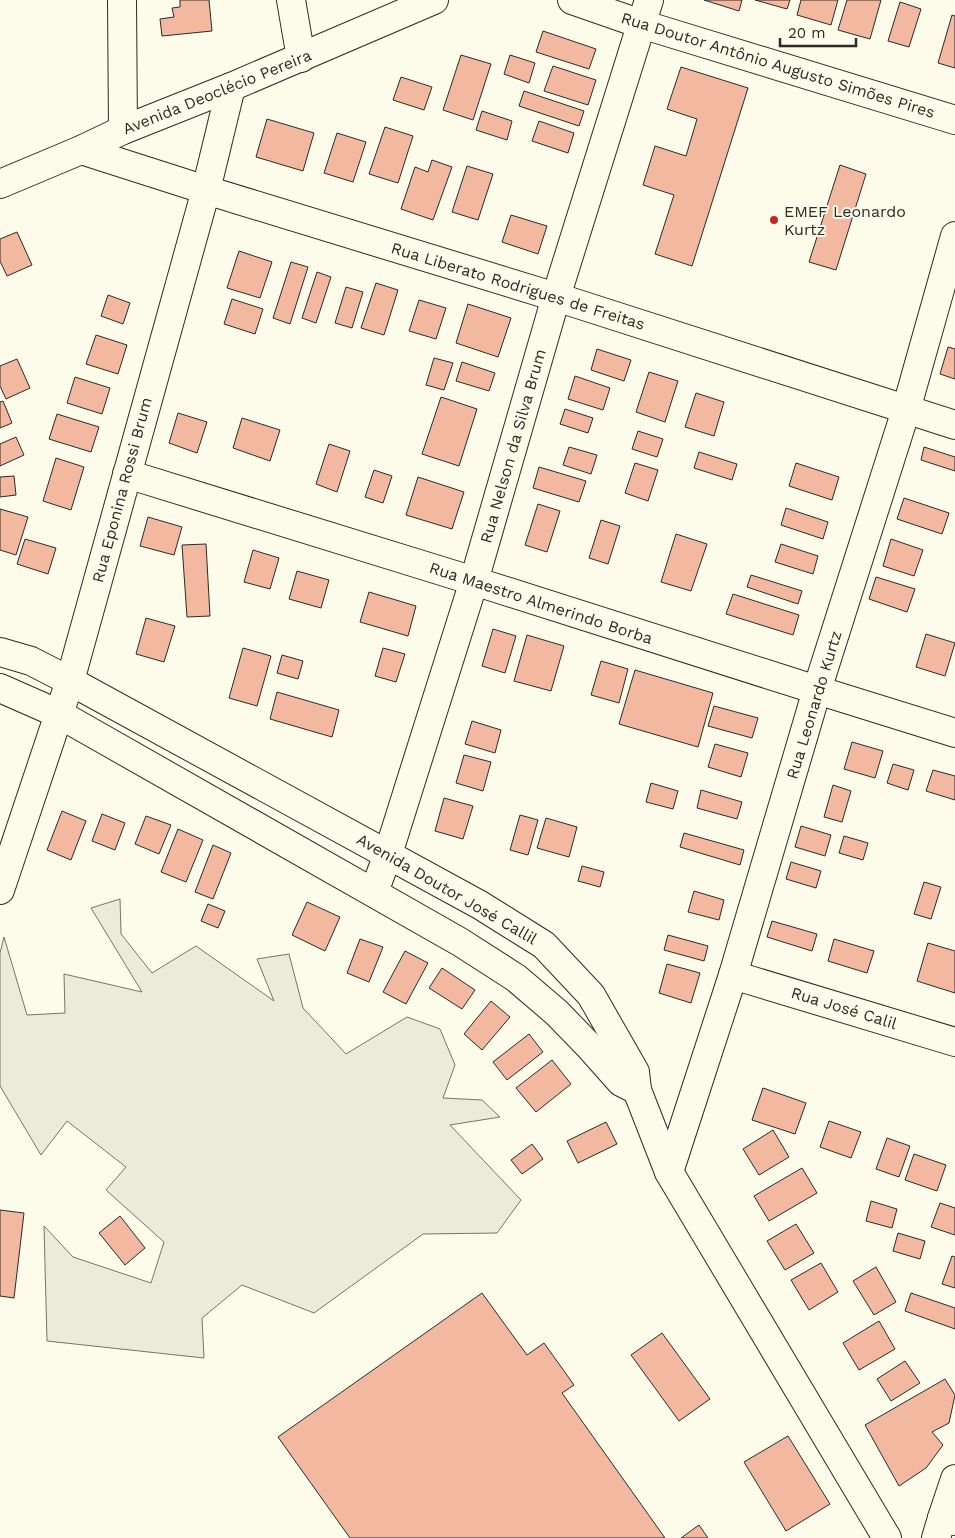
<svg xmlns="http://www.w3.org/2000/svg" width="955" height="1538" viewBox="0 0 955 1538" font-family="'Work Sans',sans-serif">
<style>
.green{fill:#ecebdb;stroke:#74746e}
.building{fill:#f2b8a0;stroke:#2b2b2b}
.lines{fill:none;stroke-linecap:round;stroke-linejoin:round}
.minor-casing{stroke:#2b2b2b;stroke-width:30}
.major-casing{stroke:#2b2b2b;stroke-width:30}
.minor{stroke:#fdfbea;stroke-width:28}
.major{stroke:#fdfbea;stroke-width:28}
.poi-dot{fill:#c62828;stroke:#fdfbea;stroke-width:2}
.labels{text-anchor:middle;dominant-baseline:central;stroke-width:4;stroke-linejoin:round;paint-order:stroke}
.street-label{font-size:16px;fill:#2b2b2b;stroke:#fdfbea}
.poi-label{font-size:16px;fill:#2b2b2b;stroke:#fdfbea;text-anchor:start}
</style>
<rect width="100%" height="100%" fill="#fdfbea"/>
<path class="green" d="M120,899L121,934L152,973L196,946L274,1001L257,959L289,954L303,1008L346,1054L407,1017L440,1029L455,1065L443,1098L482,1100L500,1117L450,1125L521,1200L497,1233L423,1234L314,1313L242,1285L202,1318L204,1358L47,1341L44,1226L73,1257L151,1283L164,1242L106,1190L126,1167L67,1121L41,1155L0,1086V953L4,937L27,1015L65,1013L64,974L142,992L91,908Z"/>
<g class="building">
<path d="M180,0H209L212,31L162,36L160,19L174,17L172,8L180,7Z"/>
<path d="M704,0H742L739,11Z"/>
<path d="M755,0H790L787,9Z"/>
<path d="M801,0H838L831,25L797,15Z"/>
<path d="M847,0H881L870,39L838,30Z"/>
<path d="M900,2L921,9L909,47L888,41Z"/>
<path d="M952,15L955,16V68L938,63Z"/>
<path d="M543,31L596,49L589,69L536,52Z"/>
<path d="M461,55L491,64L473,120L443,110Z"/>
<path d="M510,55L535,63L529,83L504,74Z"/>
<path d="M553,66L596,80L588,105L544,91Z"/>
<path d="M681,67L748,88L692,266L655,254L674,195L643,185L655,146L686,156L697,119L667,109Z"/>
<path d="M401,77L432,87L424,110L393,100Z"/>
<path d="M524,91L584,111L579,126L519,106Z"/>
<path d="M482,111L512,121L507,140L476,130Z"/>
<path d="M267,119L314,133L303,171L256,157Z"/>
<path d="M539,121L574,133L568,153L532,141Z"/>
<path d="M385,127L413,136L398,183L369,174Z"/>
<path d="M337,133L366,142L353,182L324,173Z"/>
<path d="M432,160L452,167L433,220L401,209L415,167L428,172Z"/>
<path d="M840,165L866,174L836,270L809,262Z"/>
<path d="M467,166L493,174L478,220L452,212Z"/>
<path d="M511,215L547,226L538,254L502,242Z"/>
<path d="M17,232L32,265L7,276L0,261V239Z"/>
<path d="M239,251L272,262L260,298L227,288Z"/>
<path d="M291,262L308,267L290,324L273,318Z"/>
<path d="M317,272L331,277L316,323L302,318Z"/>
<path d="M376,283L398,290L384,335L361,328Z"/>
<path d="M346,287L363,292L352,328L335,323Z"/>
<path d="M108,295L130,303L123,324L101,316Z"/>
<path d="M232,299L263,309L255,334L224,324Z"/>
<path d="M419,300L446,308L436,339L409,331Z"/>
<path d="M468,304L511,318L498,357L456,343Z"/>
<path d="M96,335L127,345L118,374L86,364Z"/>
<path d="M948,347L955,349V379L940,374Z"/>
<path d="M597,349L631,360L624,381L591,370Z"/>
<path d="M434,358L453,363L444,390L426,385Z"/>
<path d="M17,359L30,388L6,399L0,386V366Z"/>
<path d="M462,362L495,373L489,391L456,381Z"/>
<path d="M649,372L678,381L665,422L636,412Z"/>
<path d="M575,376L610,388L603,410L568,399Z"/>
<path d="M75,377L110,388L102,414L67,403Z"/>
<path d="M696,393L724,402L714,436L685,427Z"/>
<path d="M441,397L477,409L459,466L422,454Z"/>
<path d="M3,401L12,423L0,428V402Z"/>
<path d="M565,409L593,418L588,433L560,424Z"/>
<path d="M178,413L207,422L197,453L169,443Z"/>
<path d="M57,414L99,427L91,452L49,439Z"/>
<path d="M242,418L280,430L270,461L233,448Z"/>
<path d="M638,431L663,439L657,457L632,449Z"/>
<path d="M16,437L24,455L0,466V444Z"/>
<path d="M329,444L350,451L337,492L316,484Z"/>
<path d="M569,447L597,455L591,474L563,465Z"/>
<path d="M924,447L955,457V471L921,460Z"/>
<path d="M699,452L737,464L732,480L694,468Z"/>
<path d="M56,458L84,467L71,510L43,501Z"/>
<path d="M635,463L658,470L648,501L625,493Z"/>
<path d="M796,463L839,477L832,500L789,486Z"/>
<path d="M539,467L586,481L579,502L533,488Z"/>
<path d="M374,470L392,476L383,503L365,497Z"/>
<path d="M14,476L16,495L0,497V477Z"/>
<path d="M418,477L464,492L452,529L406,515Z"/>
<path d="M904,498L949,513L942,534L897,519Z"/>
<path d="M538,504L560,511L547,552L525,545Z"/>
<path d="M786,508L828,522L823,539L781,525Z"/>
<path d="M0,509L28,517L16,555L0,550Z"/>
<path d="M148,517L182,527L174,555L140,546Z"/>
<path d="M601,520L620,526L608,564L589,558Z"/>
<path d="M676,534L707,544L691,591L661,582Z"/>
<path d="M25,539L56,548L48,574L17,564Z"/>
<path d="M891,539L923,550L914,576L883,566Z"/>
<path d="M206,544L210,616L187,617L182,545Z"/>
<path d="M781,544L818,556L813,574L775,562Z"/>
<path d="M253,550L279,558L270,589L244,582Z"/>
<path d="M297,571L329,580L321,608L289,599Z"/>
<path d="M751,575L802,591L798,604L747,587Z"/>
<path d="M876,577L915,589L907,612L869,599Z"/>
<path d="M369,592L416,606L408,636L360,622Z"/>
<path d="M733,594L799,615L793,635L726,614Z"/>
<path d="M146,618L175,626L164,662L136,654Z"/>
<path d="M493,629L516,636L505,673L482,666Z"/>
<path d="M926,634L955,643L945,676L916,667Z"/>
<path d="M527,635L564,646L551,691L514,681Z"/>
<path d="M243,648L271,656L257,706L229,698Z"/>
<path d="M383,648L405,654L396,682L375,676Z"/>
<path d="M282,655L303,661L298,679L277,673Z"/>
<path d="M601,661L628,669L619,703L591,695Z"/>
<path d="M635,670L713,693L698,747L619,724Z"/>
<path d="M277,692L339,710L332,737L270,719Z"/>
<path d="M714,706L758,718L752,738L708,726Z"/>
<path d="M472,721L501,730L495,753L465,744Z"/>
<path d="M852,742L883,751L875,778L844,769Z"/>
<path d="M715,744L748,753L741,777L708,767Z"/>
<path d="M464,755L491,762L483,791L456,783Z"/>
<path d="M893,764L914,770L908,790L887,783Z"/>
<path d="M933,770L955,776V800L926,791Z"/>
<path d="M651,783L678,791L673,809L646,802Z"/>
<path d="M833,785L851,791L842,822L824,817Z"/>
<path d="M701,790L742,802L737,819L697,808Z"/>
<path d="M444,798L473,806L463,839L435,831Z"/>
<path d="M62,811L86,821L71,860L47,850Z"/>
<path d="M102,814L125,823L115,850L92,841Z"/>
<path d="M520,815L538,820L528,855L510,850Z"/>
<path d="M146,816L171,825L159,854L135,844Z"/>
<path d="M546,818L577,827L569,857L537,848Z"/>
<path d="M801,826L831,835L825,856L795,847Z"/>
<path d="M178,829L203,840L186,882L161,872Z"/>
<path d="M684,833L744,850L740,865L680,847Z"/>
<path d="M844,836L868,843L863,860L839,853Z"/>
<path d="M213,845L231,853L213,899L195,892Z"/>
<path d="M791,862L821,871L816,888L786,879Z"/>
<path d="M582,866L604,872L600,887L578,881Z"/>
<path d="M924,882L941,887L931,919L914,914Z"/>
<path d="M694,891L724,900L719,920L688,912Z"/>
<path d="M307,902L340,917L325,951L292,935Z"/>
<path d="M208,904L225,911L218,928L201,921Z"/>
<path d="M772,921L817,934L812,951L767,937Z"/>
<path d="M668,935L708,946L704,961L664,950Z"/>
<path d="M360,939L383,947L369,982L347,973Z"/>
<path d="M834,939L874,951L867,973L828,961Z"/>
<path d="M928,943L955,951V993L917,981Z"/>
<path d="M405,951L428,963L406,1004L383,992Z"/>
<path d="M667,964L700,973L691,1003L659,993Z"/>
<path d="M442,968L475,990L462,1009L429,988Z"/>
<path d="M491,1001L510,1017L482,1050L464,1034Z"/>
<path d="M529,1034L543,1052L507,1080L493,1062Z"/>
<path d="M552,1060L571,1084L536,1112L516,1088Z"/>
<path d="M763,1088L806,1103L795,1134L752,1120Z"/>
<path d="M829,1121L861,1132L851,1158L820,1147Z"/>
<path d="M606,1122L617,1144L578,1163L567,1141Z"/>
<path d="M773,1130L789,1157L759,1175L743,1149Z"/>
<path d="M887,1138L910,1146L899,1177L876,1169Z"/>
<path d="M532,1144L543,1159L522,1174L511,1160Z"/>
<path d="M914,1154L946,1165L937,1191L905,1180Z"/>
<path d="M802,1168L817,1193L769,1221L754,1196Z"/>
<path d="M871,1201L897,1209L892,1228L866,1221Z"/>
<path d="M940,1203L955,1208V1235L931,1227Z"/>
<path d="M0,1210L24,1213L14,1298L0,1296Z"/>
<path d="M120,1216L145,1248L125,1265L99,1233Z"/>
<path d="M796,1224L814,1253L785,1270L767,1241Z"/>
<path d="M898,1233L925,1241L920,1259L893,1251Z"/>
<path d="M952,1256L955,1257V1288L942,1284Z"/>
<path d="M821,1263L838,1292L809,1310L791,1280Z"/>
<path d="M876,1267L896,1302L874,1315L853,1281Z"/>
<path d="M482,1293L527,1355L544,1343L574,1385L562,1393L665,1538H350L278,1437Z"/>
<path d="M911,1293L955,1308V1329L905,1311Z"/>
<path d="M879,1321L895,1349L859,1370L843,1343Z"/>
<path d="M662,1333L710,1399L679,1421L631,1355Z"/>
<path d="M905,1361L920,1383L891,1401L877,1379Z"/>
<path d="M945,1379L955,1395L949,1423L932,1432L943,1445L926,1468L899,1486L865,1425Z"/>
<path d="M788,1436L830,1504L786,1531L744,1462Z"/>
<path d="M699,1525L708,1538H681Z"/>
</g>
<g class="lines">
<g class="minor-casing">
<g id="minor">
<path d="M122,0L123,130"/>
<path d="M291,0L301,58"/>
<path d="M572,0L641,24L955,120"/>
<path d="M81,150L206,190L556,297L955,425"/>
<path d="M0,184L81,150L123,130L231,87L434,0"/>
<path d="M127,474L474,581L817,690L955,733"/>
<path d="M0,890L70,681L206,190L231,87"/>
<path d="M374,892L388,854L474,581L556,297L649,0"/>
<path d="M733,975L955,1042"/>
<path d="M669,1172L733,975L817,690L906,410L955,236"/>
<path d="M942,1518L955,1479"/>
</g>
</g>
<g class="major-casing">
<g id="major">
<path d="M0,652L31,661L70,681L480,905L544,945L591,995L635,1072L637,1090L669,1172L887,1538"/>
<path d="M0,688L59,714L460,942L516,978L557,1013L589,1046L621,1082L637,1090"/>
<path d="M936,1538L942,1518L955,1521"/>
</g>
</g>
<use href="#minor" class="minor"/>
<use href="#major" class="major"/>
</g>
<circle class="poi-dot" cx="774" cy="220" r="5"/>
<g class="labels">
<g class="street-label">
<text transform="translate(778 65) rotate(17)">Rua Doutor Antônio Augusto Simões Pires</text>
<text transform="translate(217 92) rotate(-22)">Avenida Deoclécio Pereira</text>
<text transform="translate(518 286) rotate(17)">Rua Liberato Rodrigues de Freitas</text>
<text transform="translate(513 446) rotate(-74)">Rua Nelson da Silva Brum</text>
<text transform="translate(122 490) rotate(-75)">Rua Eponina Rossi Brum</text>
<text transform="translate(541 603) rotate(18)">Rua Maestro Almerindo Borba</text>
<text transform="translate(814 705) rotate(-73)">Rua Leonardo Kurtz</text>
<text transform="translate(447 889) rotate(30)">Avenida Doutor José Callil</text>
<text transform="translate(844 1008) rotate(17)">Rua José Calil</text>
</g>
<g class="poi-label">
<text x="784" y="211">EMEF Leonardo<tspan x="784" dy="18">Kurtz</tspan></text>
</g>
</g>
<path d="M780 38v8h76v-8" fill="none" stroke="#2b2b2b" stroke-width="2.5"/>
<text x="788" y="38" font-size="15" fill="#2b2b2b" stroke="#fdfbea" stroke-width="4" paint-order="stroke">20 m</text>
</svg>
